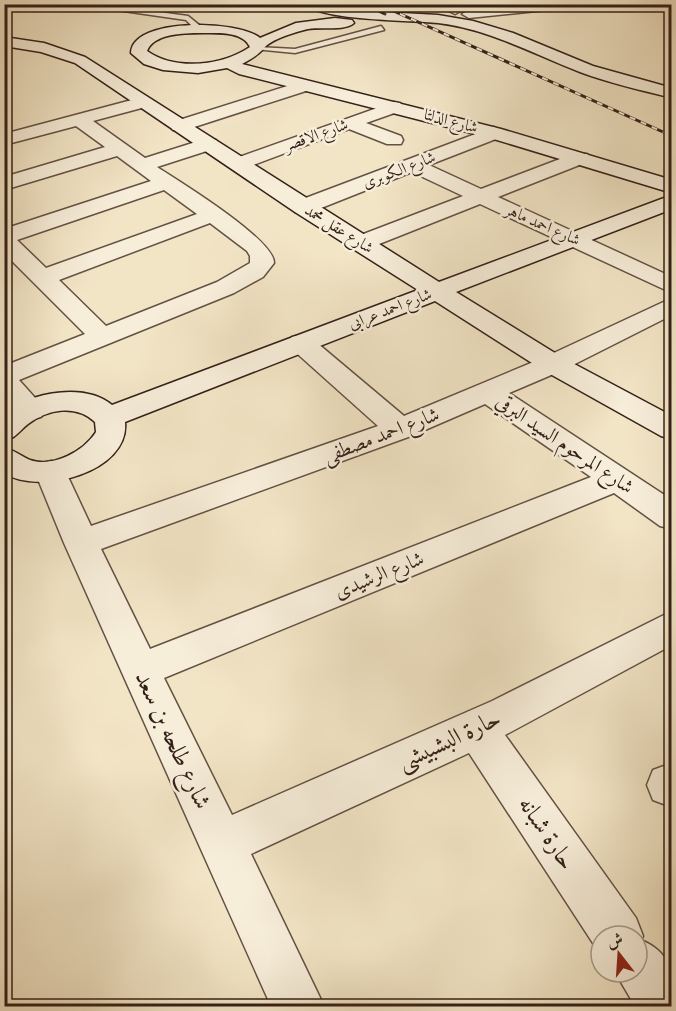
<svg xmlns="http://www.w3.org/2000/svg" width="676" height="1011" viewBox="0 0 676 1011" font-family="'IM FELL Double Pica',Amiri,serif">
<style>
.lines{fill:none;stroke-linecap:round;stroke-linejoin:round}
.lane-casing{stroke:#645144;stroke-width:3}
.street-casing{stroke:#645144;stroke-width:3}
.secondary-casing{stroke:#342019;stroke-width:3}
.lane{fill:#f7eeda;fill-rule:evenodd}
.street{fill:#f7eeda;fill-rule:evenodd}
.secondary{fill:#f7eeda;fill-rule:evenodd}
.rail-casing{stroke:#342019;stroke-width:3}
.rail{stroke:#f7eeda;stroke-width:2;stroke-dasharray:6;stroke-linecap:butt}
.labels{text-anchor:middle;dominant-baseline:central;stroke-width:5;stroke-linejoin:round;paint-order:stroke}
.far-street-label{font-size:16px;fill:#342019;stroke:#f7eeda}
.street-label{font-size:20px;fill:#342019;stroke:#f7eeda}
.near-street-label{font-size:24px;fill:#342019;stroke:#f7eeda}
</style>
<rect width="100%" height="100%" fill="#f2e5c6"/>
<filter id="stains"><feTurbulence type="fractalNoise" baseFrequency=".00333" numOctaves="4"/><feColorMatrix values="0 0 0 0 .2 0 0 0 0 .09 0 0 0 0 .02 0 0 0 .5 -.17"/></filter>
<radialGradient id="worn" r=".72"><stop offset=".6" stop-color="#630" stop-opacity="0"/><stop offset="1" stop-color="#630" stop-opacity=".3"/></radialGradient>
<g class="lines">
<g class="lane-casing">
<g id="lane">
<path d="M75,4H99L188,16L204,29L197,31L186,20Z"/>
<path d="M381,26L384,30L295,53L253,49L257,47L295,49Z"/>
</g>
</g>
<g class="street-casing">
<g id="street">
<path d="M435,4H454L462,10L455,14Z"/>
<path d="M522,4H572L566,8L469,18L462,14L469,10Z"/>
<path d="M303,81L309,82L311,86L309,90L185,130H173L170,126L173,122Z"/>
<path d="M143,97L152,102L149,106L93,121L145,158L202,140H216L218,144L216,148L157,167C179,181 275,240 274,263L263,277L234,293L19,380L46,410L41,417C23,422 16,412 4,399V366L85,334L4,253V229L151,181L117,156L4,190V177L105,147L76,126L4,145V134ZM164,190L197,214L46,268L17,240ZM210,223L247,251L250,256V263L217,282L106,326L59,280Z"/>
<path d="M394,102L400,103L403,107L400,111L366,123L401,136L403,140L401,144H387L349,129L245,168L238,170L228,164L231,160Z"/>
<path d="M494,127L503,133L501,137L429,165L481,189L573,154H587L590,158L587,162L498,197L672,277V293L480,204L369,248H353L350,243L353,238L463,196L412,172L311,212H295L292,207L295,202Z"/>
<path d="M672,298V315L563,370L509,393L672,500V529L660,526L614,493L164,678L232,815L492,701L672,611V645L505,735L636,918L643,936L641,940C674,954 672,976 672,1006H635L615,972H637V936H601L600,954L469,753L251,854L324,1006H271L64,543L35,472L40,464L51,461L62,464L91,526L378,426L292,349L288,343L292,337L301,335L310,337L404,416L543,358ZM485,404L591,477L150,649L101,549L411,436Z"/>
<path d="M672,763V805L669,806L653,800L647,785L653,770Z"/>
</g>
</g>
<g class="secondary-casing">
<g id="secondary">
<path d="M304,4H332L363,11L438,15L473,21L513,33L593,66L672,88V98C641,90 609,83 580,72C533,54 489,29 438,23C410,20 323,21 304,4Z"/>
<path d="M335,18L352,20L354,23C346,31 321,27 308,29C296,32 274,38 265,47C258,55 252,59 242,64L501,129L672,180V193L487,137L239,74L227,68L198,73L163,70L144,64L131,53C132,17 239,20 260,38L296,23ZM207,33C221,33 243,32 250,47C222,66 175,71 147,51C154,32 189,33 207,33Z"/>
<path d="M4,37L44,43L85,57L439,282L672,195V209L456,292L563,358L672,416V439L661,436L543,370L435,301L125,422C130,472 40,496 4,473V448C14,450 21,456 30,460C53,468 84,451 96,432L95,422C76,404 48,409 28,424C19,431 16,438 4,441V412C32,393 84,382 112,405L418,290L295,212L75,63L41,52L4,46Z"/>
</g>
</g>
<use href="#lane" class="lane"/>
<use href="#street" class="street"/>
<use href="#secondary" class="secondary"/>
<g class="rail-casing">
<g id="rail">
<path d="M363,4L385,14"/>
<path d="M378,4L672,136"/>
</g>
</g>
<use href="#rail" class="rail"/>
</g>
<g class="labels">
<g class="far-street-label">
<text transform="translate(451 121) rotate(15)">شارع الدلتا</text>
<text transform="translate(316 135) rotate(-20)">شارع الاقصر</text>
<text transform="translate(399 170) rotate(-21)">شارع الكوبرى</text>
<text transform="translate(543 225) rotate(24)">شارع احمد ماهر</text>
<text transform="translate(339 229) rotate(32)">شارع عقل محمد</text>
<text transform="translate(390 309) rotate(-21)">شارع احمد عرابى</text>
</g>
<g class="street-label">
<text transform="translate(381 435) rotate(-21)">شارع احمد مصطفى</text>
<text transform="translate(565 444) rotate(34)">شارع المرحوم السيد البرقي</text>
<text transform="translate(379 575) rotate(-22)">شارع الرشيدى</text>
</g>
<g class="near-street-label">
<text transform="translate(173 740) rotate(65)">شارع طلحه بن سعد</text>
<text transform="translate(449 740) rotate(-25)">حارة البشبيشى</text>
<text transform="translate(547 833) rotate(56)">حارة شبانه</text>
</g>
</g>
<rect width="676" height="1011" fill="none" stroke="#f2e5c6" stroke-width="24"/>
<rect x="6" y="6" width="664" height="999" fill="none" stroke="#342019" stroke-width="3"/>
<rect x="12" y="12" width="652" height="987" fill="none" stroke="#342019" stroke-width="1.5"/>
<g transform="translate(619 954) rotate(343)"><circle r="28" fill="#f7eeda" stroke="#a99c8d" stroke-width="1.5"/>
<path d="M0-4.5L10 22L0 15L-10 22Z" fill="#8f2418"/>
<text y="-9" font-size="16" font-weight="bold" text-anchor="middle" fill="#342019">ش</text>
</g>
<rect width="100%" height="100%" filter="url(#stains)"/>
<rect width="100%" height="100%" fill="url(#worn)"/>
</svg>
